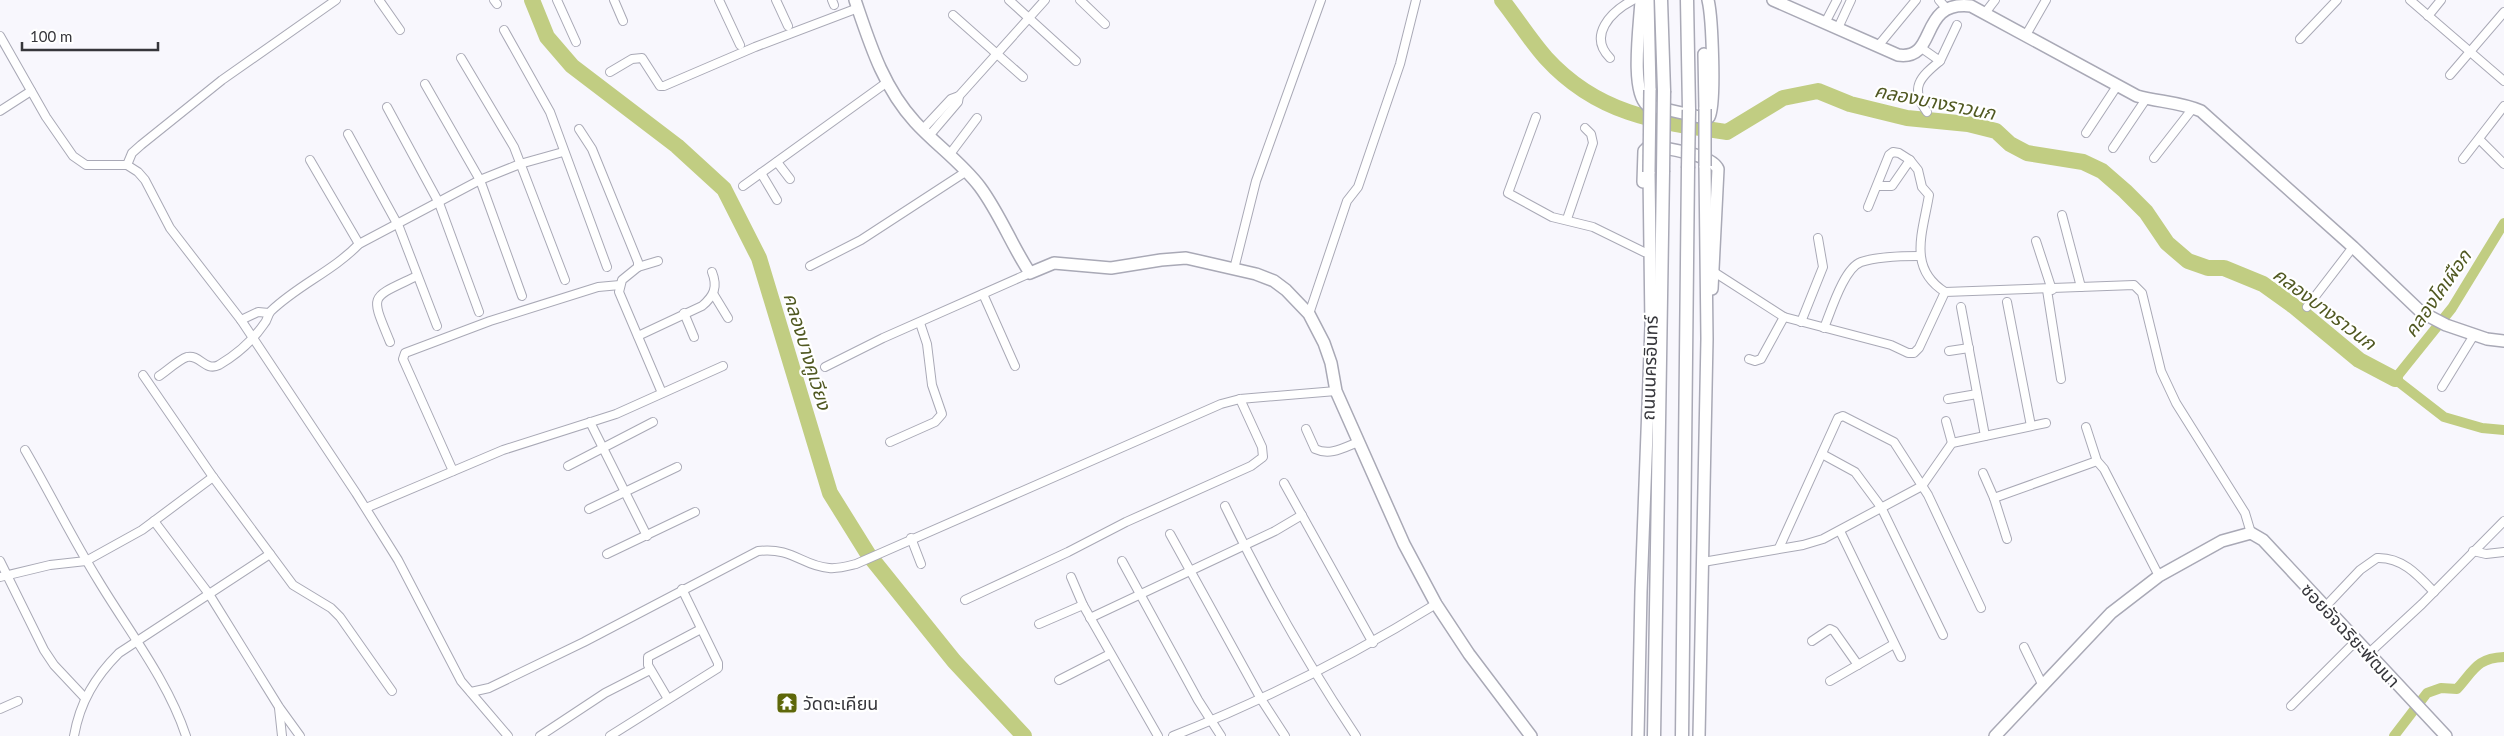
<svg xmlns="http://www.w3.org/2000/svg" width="2504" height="736" viewBox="0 0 2504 736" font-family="Lato,'Noto Sans Thai',sans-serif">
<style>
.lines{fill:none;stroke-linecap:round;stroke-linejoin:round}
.canal{stroke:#c1cd82;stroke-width:10}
.river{stroke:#c1cd82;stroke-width:16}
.street-casing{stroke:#a9a9b6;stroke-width:10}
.secondary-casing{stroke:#a9a9b6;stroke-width:14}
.primary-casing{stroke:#a9a9b6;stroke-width:15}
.street{stroke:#fff;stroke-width:8}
.secondary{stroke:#fff;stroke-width:11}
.primary{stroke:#fff;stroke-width:12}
.secondary-bridge-casing{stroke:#a9a9b6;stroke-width:14;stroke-linecap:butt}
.primary-bridge-casing{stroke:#a9a9b6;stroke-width:15;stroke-linecap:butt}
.secondary-bridge{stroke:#fff;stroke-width:11}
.primary-bridge{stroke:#fff;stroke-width:12}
.labels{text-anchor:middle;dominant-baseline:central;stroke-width:4.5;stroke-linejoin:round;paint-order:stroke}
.street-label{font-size:18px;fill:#36363b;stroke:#fff}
.poi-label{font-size:18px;fill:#36363b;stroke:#fff;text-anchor:start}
.water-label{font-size:19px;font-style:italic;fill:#505821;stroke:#fff}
</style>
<rect width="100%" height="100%" fill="#f8f7fd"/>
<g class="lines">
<g class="canal">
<path d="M2504,223L2452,308L2395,379L2444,417L2482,428L2504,430"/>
<path d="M2394,736L2427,693L2441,688L2457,689C2474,670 2477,658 2504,657"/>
</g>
<g class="river">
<path d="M532,0L547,37L572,66L677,146L724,189L759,258L830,493L868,554L954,661L1024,736"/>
<path d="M1502,0C1517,19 1530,40 1546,58C1597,114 1656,122 1727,132L1783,98L1818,91L1850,104L1907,118L1968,124L1996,131L2010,144L2027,153L2083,162L2102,171L2125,191L2146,212L2167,243L2188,261L2208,268H2224L2263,284L2295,307L2359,360L2395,379"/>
</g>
<g class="street-casing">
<g id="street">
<path d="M379,0L400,30"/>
<path d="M494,0L497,4"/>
<path d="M557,0L576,42"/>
<path d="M614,0L623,21"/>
<path d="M719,0L740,45"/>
<path d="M776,0L788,26"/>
<path d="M832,0L834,5"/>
<path d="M1009,0L1076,61"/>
<path d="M1080,0L1105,24"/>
<path d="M1939,0L1946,8"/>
<path d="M2410,0L2504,81"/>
<path d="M1985,13L1995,0"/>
<path d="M953,15L1023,77"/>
<path d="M2428,16L2441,0"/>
<path d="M1825,23L1837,0"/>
<path d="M1838,28L1851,0"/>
<path d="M504,30L550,112L607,267"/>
<path d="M2026,35L2046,0"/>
<path d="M0,36L46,117L73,156L86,165H127L138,172L145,180L170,228L241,320L356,493L398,560L461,681L508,736"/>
<path d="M2300,39L2337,0"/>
<path d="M1878,46L1916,0"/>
<path d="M1920,47L1940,61L1957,25"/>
<path d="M461,58L514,147L565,280"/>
<path d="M1610,58C1588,36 1610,12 1633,0"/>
<path d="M610,72L632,59L642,58L660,86H664L755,47L858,8"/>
<path d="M2450,75L2504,12"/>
<path d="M425,84L480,180L522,296"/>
<path d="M387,107L439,203L479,312"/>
<path d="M0,111L31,91"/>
<path d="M1927,112C1909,88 1920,77 1940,61"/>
<path d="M1536,117L1508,193L1552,217L1593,227L1644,252"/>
<path d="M579,129L592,149L638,262V267L622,280L619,292L662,393"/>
<path d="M923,129L951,99L959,96L1045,0"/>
<path d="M2086,133L2117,86"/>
<path d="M348,134L399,227L437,326"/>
<path d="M929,136L958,102L959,96"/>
<path d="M2479,139L2504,164"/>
<path d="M2113,148L2146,99"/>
<path d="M950,154L977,118"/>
<path d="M2154,158L2193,108"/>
<path d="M2463,159L2504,106"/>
<path d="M310,160L359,244"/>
<path d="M777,162L790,179"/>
<path d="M127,165L132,153L141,145L222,80L336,0"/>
<path d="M761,173L777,200"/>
<path d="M743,186L886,83"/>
<path d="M1878,186H1892L1910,160L1918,170L1922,187L1929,195C1923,232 1907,268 1945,292"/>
<path d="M1868,207L1889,155L1893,152L1899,153L1910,160"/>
<path d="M2062,215L2081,287"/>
<path d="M1567,219L1593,143L1591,134L1585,128"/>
<path d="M2036,241L2052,290"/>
<path d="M810,266L861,240L967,171"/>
<path d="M638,267L658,261"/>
<path d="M1234,269L1256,181L1321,0"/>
<path d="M1714,272L1784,317L1891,345L1908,353H1914L1919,348L1945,292L2134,285L2142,293L2161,371L2176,403L2245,513L2251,533"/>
<path d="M2047,290L2061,379"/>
<path d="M983,294L1015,366"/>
<path d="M714,295L728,318"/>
<path d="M2007,302L2031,426"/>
<path d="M1961,307L1985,436"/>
<path d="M2307,307L2353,247"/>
<path d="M684,313L694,337"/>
<path d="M1309,314L1347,201L1358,187L1400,64L1416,0"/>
<path d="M241,320L258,312L269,313"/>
<path d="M1801,322L1823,267L1818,238"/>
<path d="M1824,328C1831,311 1844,268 1861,262C1876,257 1903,256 1919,256"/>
<path d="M638,336L702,306C714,296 718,287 712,272"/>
<path d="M390,342C370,293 369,299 417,276"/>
<path d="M1949,351L1969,348"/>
<path d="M1749,359L1755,361L1761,359L1784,317"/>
<path d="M825,367L883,338L1030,273"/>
<path d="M143,375L213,477L293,585L331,608L340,617L392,691"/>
<path d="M159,376C167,371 178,360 187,357C200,354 205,372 219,365C236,355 253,340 264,324C268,320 267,315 271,311C298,285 333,271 359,244L480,180L520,164L563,152"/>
<path d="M2442,387L2474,335"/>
<path d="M1948,399L1977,394"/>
<path d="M1946,421L1952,443"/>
<path d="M590,422L647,536"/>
<path d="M2086,427L2097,461L2104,469L2159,576"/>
<path d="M1306,429L1315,449C1330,456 1343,448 1358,442"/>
<path d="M890,442L935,422L942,414L932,385L927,344L920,323"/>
<path d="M25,450C50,493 72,538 98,580C128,630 168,681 186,736"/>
<path d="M1822,454L1855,472L1881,507L1943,635"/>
<path d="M568,466L653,422"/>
<path d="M453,471L403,359L405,353L490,321L598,287L620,285"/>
<path d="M1983,473L1994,498L2007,539"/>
<path d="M1284,483L1373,643"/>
<path d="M1994,498L2097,461"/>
<path d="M1225,506C1263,585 1307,663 1356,736"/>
<path d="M366,508L503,450L616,414L723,366"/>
<path d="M589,509L677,467"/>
<path d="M154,521L209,594L279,707L300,736"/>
<path d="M1840,531L1901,657"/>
<path d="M1170,534L1261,699L1285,736"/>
<path d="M911,538L921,564"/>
<path d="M1779,548L1838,418L1843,416L1894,442L1928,495L1981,608"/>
<path d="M2473,551L2486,554L2504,552"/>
<path d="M607,554L695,512"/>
<path d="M0,561L44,650L54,665L85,698"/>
<path d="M1122,561L1198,700L1221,736"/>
<path d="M1703,562L1803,545L1823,539L1922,486L1952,443L2046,423"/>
<path d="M0,577L50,565L86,561L142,530L213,477"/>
<path d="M1071,577L1083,605L1158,736"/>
<path d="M965,600L1068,552L1126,522L1251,466L1263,457L1262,447L1240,399"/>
<path d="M2325,607L2360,570L2377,558C2402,557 2418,575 2434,592"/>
<path d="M1090,618L1275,531L1302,515"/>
<path d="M1039,624L1083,605"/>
<path d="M1812,641L1830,629L1834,631L1858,665"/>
<path d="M2024,647L2042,684"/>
<path d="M2368,654L2422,604L2504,521"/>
<path d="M1059,680L1110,654"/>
<path d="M1830,681L1894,644"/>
<path d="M471,692L489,688L584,642L758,551C793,547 802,566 829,568C838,569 848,566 856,564L1221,404L1240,399L1336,391"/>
<path d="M668,699L648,665V657L701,629"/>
<path d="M2291,706L2356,641"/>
<path d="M279,708L282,736"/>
<path d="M0,709L18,701"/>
<path d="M74,736C80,702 95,677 119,653L270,554"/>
<path d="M540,736L605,693L650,670"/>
<path d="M610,736L718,668V663L682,589"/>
<path d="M1173,736C1265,700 1352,656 1436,604"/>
</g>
</g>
<g class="secondary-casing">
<g id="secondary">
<path d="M855,0C870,44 883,87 915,122C936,145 961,162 980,187C1000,214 1012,246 1030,273L1054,263L1111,268L1161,260L1186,258L1256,274L1274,281L1286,290L1309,314L1324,343L1331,363L1336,391L1404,544L1436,604L1469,654L1531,736"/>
<path d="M1641,0C1640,23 1630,91 1647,105L1704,118L1709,117C1716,105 1712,16 1708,0"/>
<path d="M1648,0L1650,90"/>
<path d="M1773,0L1898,55C1939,61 1917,0 1971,6L2137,96C2159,102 2180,102 2201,111L2353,247L2421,312L2446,325L2487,339L2504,341"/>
<path d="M1704,54L1705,109"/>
<path d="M1643,182L1644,151L1649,146H1654C1671,150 1711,154 1718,169L1712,289"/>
<path d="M1638,736L1641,592L1651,326L1649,172"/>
<path d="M1699,736L1707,339L1705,166"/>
<path d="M1995,736L2111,613L2159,576L2222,541L2251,533L2263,540L2446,736"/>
</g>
</g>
<g class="primary-casing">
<g id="primary">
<path d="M1661,0L1664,91"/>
<path d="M1687,0L1689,110"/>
<path d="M1654,736L1663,172"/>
<path d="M1682,736L1688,168"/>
</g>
</g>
<use href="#street" class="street"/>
<use href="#secondary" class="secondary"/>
<use href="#primary" class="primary"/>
<g class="secondary-bridge-casing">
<g id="secondary-bridge">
<path d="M1705,166V109"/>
<path d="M1649,172L1650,90"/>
</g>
</g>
<g class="primary-bridge-casing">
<g id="primary-bridge">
<path d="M1688,168L1689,110"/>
<path d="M1663,172L1664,91"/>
</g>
</g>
<use href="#secondary-bridge" class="secondary-bridge"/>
<use href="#primary-bridge" class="primary-bridge"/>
</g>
<defs>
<g id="temple-square" transform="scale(1.125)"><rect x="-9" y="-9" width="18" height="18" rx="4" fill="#5e670a" stroke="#fff"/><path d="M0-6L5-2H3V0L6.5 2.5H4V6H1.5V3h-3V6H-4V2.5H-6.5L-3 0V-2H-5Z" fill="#fff"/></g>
</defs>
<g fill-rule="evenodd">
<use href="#temple-square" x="787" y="703"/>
</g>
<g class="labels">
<g class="street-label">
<text transform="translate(1649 368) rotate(-88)">ถนนนครอินทร์</text>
<text transform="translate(2351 635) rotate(47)">ซอยอัจฉริยะพัฒนา</text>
</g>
<g class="poi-label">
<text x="803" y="703">วัดตะเคียน</text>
</g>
<g class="water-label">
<text transform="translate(1935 101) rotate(11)">คลองบางราวนก</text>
<text transform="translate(2437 293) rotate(-55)">คลองโคเผือก</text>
<text transform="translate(2325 308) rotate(37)">คลองบางราวนก</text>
<text transform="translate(808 351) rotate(73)">คลองบางคูเวียง</text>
</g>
</g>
<path d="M22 42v8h136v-8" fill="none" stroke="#36363b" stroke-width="2.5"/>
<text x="30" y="42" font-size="15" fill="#36363b" stroke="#ffffff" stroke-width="4" paint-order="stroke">100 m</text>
</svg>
